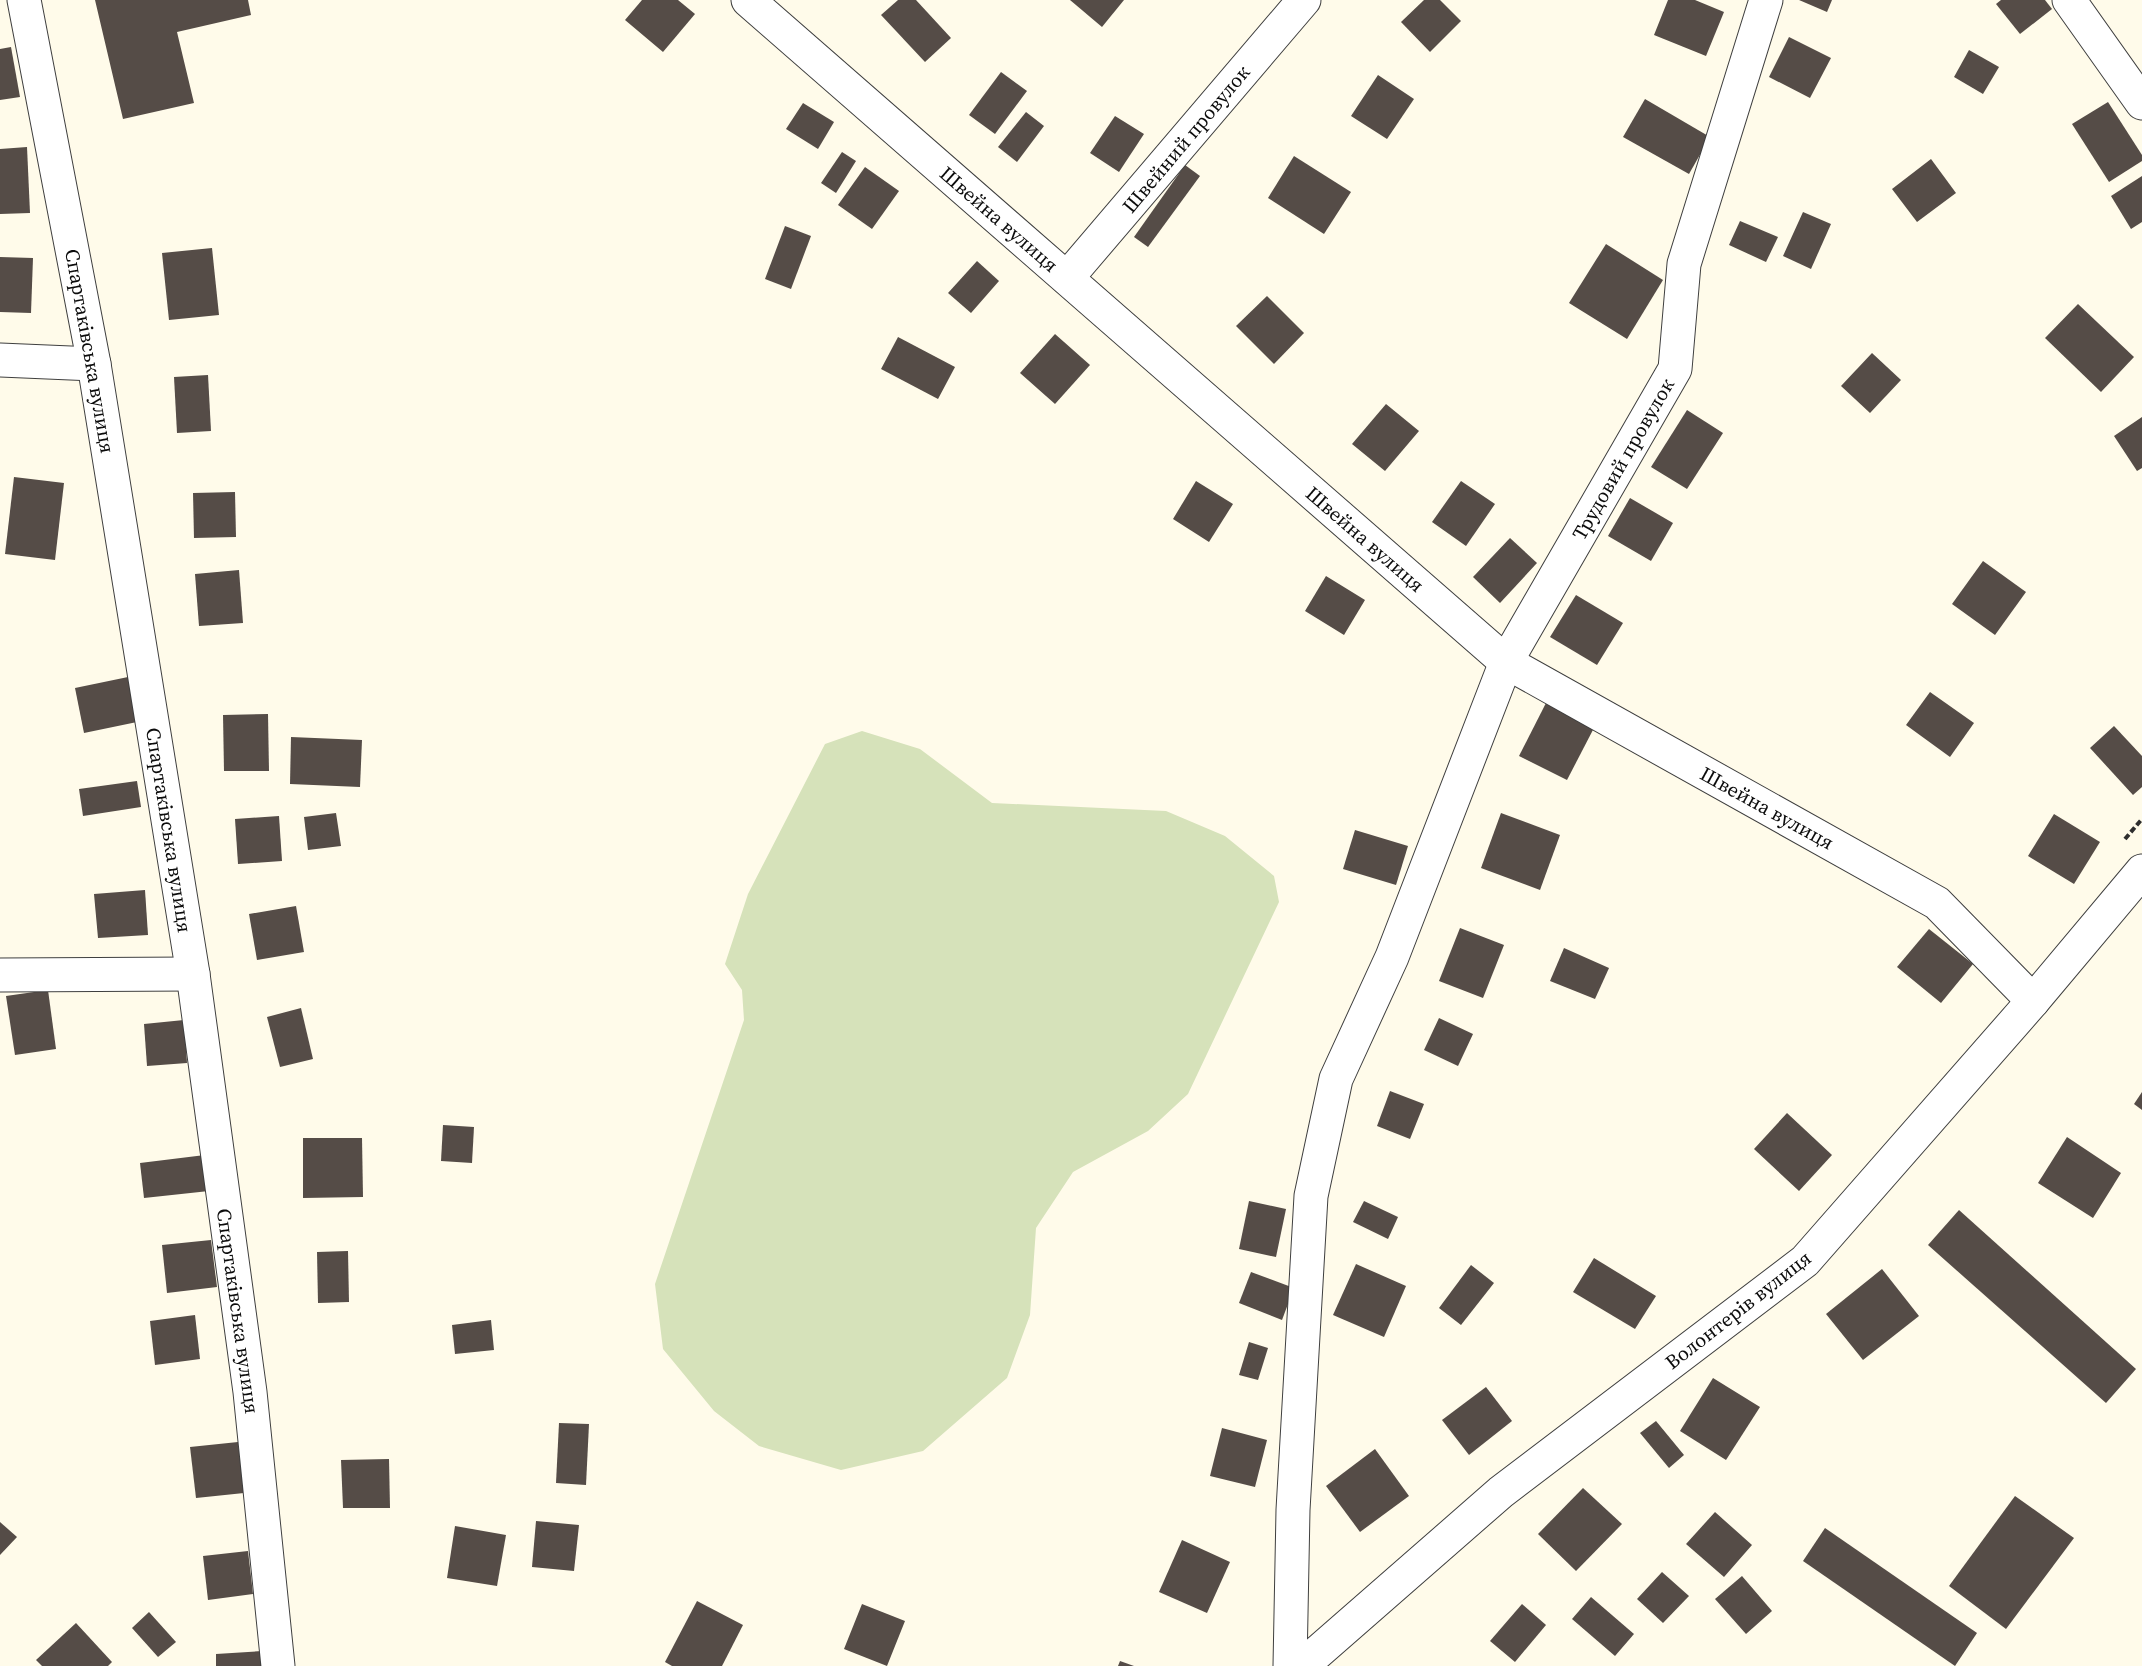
<svg xmlns="http://www.w3.org/2000/svg" width="2142" height="1666" viewBox="0 0 2142 1666" font-family="'Source Serif 4',serif">
<style>
.cemetery{fill:#d6e2ba}
.building{fill:#554c47}
.lines{fill:none;stroke-linecap:round;stroke-linejoin:round}
.minor-casing{stroke:#3f3f3f;stroke-width:35}
.path{stroke:#2e2e2e;stroke-width:4;stroke-dasharray:6 3;stroke-linecap:butt}
.minor{stroke:#fff;stroke-width:33}
.labels{text-anchor:middle;dominant-baseline:central;stroke-width:6;stroke-linejoin:round;paint-order:stroke}
.street-label{font-size:20px;fill:#0c0c0c;stroke:#fff}
</style>
<rect width="100%" height="100%" fill="#fffbea"/>
<path class="cemetery" d="M862,731L920,749L992,803L1166,811L1225,836L1274,876L1279,902L1188,1094L1148,1131L1073,1172L1036,1228L1030,1315L1007,1378L923,1451L841,1470L759,1446L714,1411L663,1349L655,1284L744,1020L742,990L725,964L748,894L825,744Z"/>
<g class="building">
<path d="M95,0H248L251,15L177,32L194,103L123,119Z"/>
<path d="M642,0H678L695,14L663,52L625,20Z"/>
<path d="M898,0H916L951,38L925,62L881,15Z"/>
<path d="M1070,0H1124L1102,27Z"/>
<path d="M1424,0H1440L1461,21L1430,52L1401,22Z"/>
<path d="M1668,0H1695L1724,12L1706,56L1654,35Z"/>
<path d="M1799,0H1832L1827,12Z"/>
<path d="M2001,0H2045L2052,9L2020,34L1996,4Z"/>
<path d="M1789,37L1831,58L1810,98L1769,77Z"/>
<path d="M11,47L20,97L0,100V49Z"/>
<path d="M1969,50L1999,67L1983,94L1954,77Z"/>
<path d="M1001,72L1027,91L995,134L969,115Z"/>
<path d="M1378,75L1414,99L1387,139L1351,116Z"/>
<path d="M1645,99L1710,137L1689,174L1623,137Z"/>
<path d="M2108,102L2142,155V161L2109,182L2072,124Z"/>
<path d="M803,103L834,122L818,149L786,129Z"/>
<path d="M1026,112L1044,126L1017,162L998,147Z"/>
<path d="M1115,116L1144,134L1119,172L1090,153Z"/>
<path d="M27,147L30,213L0,214V149Z"/>
<path d="M842,152L856,161L836,193L821,183Z"/>
<path d="M1294,156L1351,192L1324,234L1268,198Z"/>
<path d="M1931,159L1956,193L1917,222L1892,189Z"/>
<path d="M1185,165L1200,176L1148,247L1134,237Z"/>
<path d="M865,167L899,191L872,229L838,205Z"/>
<path d="M2142,176V222L2131,229L2111,196Z"/>
<path d="M1803,212L1831,224L1811,269L1783,256Z"/>
<path d="M1740,221L1778,237L1766,262L1729,245Z"/>
<path d="M785,226L811,236L791,289L765,279Z"/>
<path d="M1606,244L1663,280L1627,339L1569,303Z"/>
<path d="M212,248L219,315L169,320L162,253Z"/>
<path d="M0,257L33,258L31,313L0,312Z"/>
<path d="M977,261L999,281L971,313L948,293Z"/>
<path d="M1267,296L1304,333L1274,364L1236,326Z"/>
<path d="M2078,304L2134,357L2101,392L2045,338Z"/>
<path d="M1055,334L1090,365L1055,404L1020,373Z"/>
<path d="M898,337L955,367L938,399L881,369Z"/>
<path d="M1872,353L1901,380L1870,413L1841,386Z"/>
<path d="M208,375L211,431L177,433L174,377Z"/>
<path d="M1386,404L1419,431L1385,471L1352,444Z"/>
<path d="M1687,410L1723,433L1687,489L1651,467Z"/>
<path d="M2142,417V468L2137,471L2114,436Z"/>
<path d="M14,477L64,483L55,560L5,554Z"/>
<path d="M1196,481L1233,504L1209,542L1173,519Z"/>
<path d="M1461,481L1495,504L1466,546L1432,522Z"/>
<path d="M235,492L236,537L194,538L193,493Z"/>
<path d="M1630,498L1673,523L1651,561L1608,536Z"/>
<path d="M1510,538L1537,563L1500,603L1473,577Z"/>
<path d="M1983,561L2026,592L1995,635L1952,604Z"/>
<path d="M239,570L243,623L199,626L195,574Z"/>
<path d="M1326,576L1365,600L1344,635L1305,611Z"/>
<path d="M1576,595L1623,623L1597,665L1550,637Z"/>
<path d="M128,677L137,722L84,733L75,688Z"/>
<path d="M1930,692L1974,723L1950,757L1906,725Z"/>
<path d="M1547,701L1595,726L1567,780L1519,756Z"/>
<path d="M268,714L269,771H224L223,715Z"/>
<path d="M2114,726L2142,756V787L2133,795L2090,748Z"/>
<path d="M291,737L362,740L360,787L290,784Z"/>
<path d="M137,781L141,807L83,816L79,789Z"/>
<path d="M336,813L341,846L308,850L304,817Z"/>
<path d="M1501,813L1560,835L1540,890L1481,868Z"/>
<path d="M2054,814L2100,842L2074,884L2028,856Z"/>
<path d="M279,816L282,861L238,864L235,819Z"/>
<path d="M1355,830L1408,846L1396,885L1343,869Z"/>
<path d="M145,890L148,935L98,938L94,894Z"/>
<path d="M296,906L304,952L257,960L249,914Z"/>
<path d="M1460,928L1504,945L1483,998L1439,981Z"/>
<path d="M1929,929L1973,964L1941,1003L1897,967Z"/>
<path d="M1564,948L1609,968L1595,999L1550,981Z"/>
<path d="M48,990L56,1049L15,1055L6,996Z"/>
<path d="M301,1008L313,1059L280,1067L267,1017Z"/>
<path d="M1439,1018L1473,1034L1458,1066L1424,1050Z"/>
<path d="M184,1020L187,1063L147,1066L144,1024Z"/>
<path d="M1390,1091L1424,1104L1410,1139L1377,1126Z"/>
<path d="M2142,1092V1110L2134,1104Z"/>
<path d="M1787,1113L1832,1155L1799,1191L1754,1149Z"/>
<path d="M443,1125L474,1127L472,1163L441,1161Z"/>
<path d="M2067,1137L2121,1173L2093,1218L2038,1183Z"/>
<path d="M303,1138H362L363,1197L303,1198Z"/>
<path d="M205,1155L209,1191L144,1198L140,1163Z"/>
<path d="M1249,1201L1286,1209L1276,1257L1239,1249Z"/>
<path d="M1364,1201L1398,1217L1388,1239L1353,1222Z"/>
<path d="M1959,1210L2136,1369L2106,1403L1928,1245Z"/>
<path d="M211,1240L217,1287L167,1293L162,1245Z"/>
<path d="M348,1251L349,1302L318,1303L317,1252Z"/>
<path d="M1594,1258L1656,1296L1635,1329L1573,1292Z"/>
<path d="M1356,1264L1406,1286L1384,1337L1333,1315Z"/>
<path d="M1471,1265L1494,1283L1461,1325L1439,1308Z"/>
<path d="M1882,1269L1919,1316L1863,1360L1826,1314Z"/>
<path d="M1251,1272L1294,1288L1282,1320L1239,1303Z"/>
<path d="M195,1315L200,1359L155,1365L150,1321Z"/>
<path d="M491,1320L494,1350L455,1354L452,1325Z"/>
<path d="M1249,1342L1268,1348L1258,1380L1239,1375Z"/>
<path d="M1713,1378L1760,1407L1726,1460L1680,1431Z"/>
<path d="M1486,1387L1512,1421L1469,1455L1442,1420Z"/>
<path d="M1656,1421L1684,1455L1669,1468L1640,1433Z"/>
<path d="M559,1423L589,1424L586,1485L556,1483Z"/>
<path d="M1222,1428L1267,1440L1255,1487L1210,1476Z"/>
<path d="M238,1442L244,1493L196,1498L190,1447Z"/>
<path d="M1375,1449L1409,1496L1360,1532L1326,1486Z"/>
<path d="M389,1459L390,1508H343L341,1460Z"/>
<path d="M1583,1488L1622,1524L1576,1571L1538,1534Z"/>
<path d="M2015,1496L2074,1538L2006,1629L1949,1586Z"/>
<path d="M1715,1512L1752,1545L1724,1577L1686,1544Z"/>
<path d="M536,1521L579,1525L574,1571L532,1567Z"/>
<path d="M0,1522L17,1537L0,1555Z"/>
<path d="M455,1526L506,1535L497,1586L447,1578Z"/>
<path d="M1825,1528L1977,1633L1955,1666L1803,1561Z"/>
<path d="M1182,1540L1230,1562L1207,1613L1159,1592Z"/>
<path d="M248,1551L253,1594L208,1600L203,1556Z"/>
<path d="M1662,1572L1689,1596L1663,1623L1637,1599Z"/>
<path d="M1742,1576L1772,1611L1746,1634L1715,1599Z"/>
<path d="M1591,1597L1634,1634L1615,1656L1572,1619Z"/>
<path d="M697,1601L743,1625L722,1666H672L665,1662Z"/>
<path d="M862,1604L905,1621L887,1666L844,1649Z"/>
<path d="M1522,1604L1546,1625L1515,1662L1490,1641Z"/>
<path d="M149,1612L176,1642L158,1657L132,1628Z"/>
<path d="M76,1623L112,1662L108,1666H42L36,1660Z"/>
<path d="M262,1651L263,1666H216V1654Z"/>
<path d="M1120,1661L1134,1666H1118Z"/>
</g>
<g class="lines">
<g class="minor-casing">
<g id="minor">
<path d="M24,0L94,364L193,974L250,1392L278,1666"/>
<path d="M748,0L1506,662L1937,903L2033,1001"/>
<path d="M2069,0L2142,103"/>
<path d="M1067,278L1304,0"/>
<path d="M0,360L94,364"/>
<path d="M0,975L193,974"/>
<path d="M1290,1666L1293,1510L1311,1196L1336,1079L1392,957L1506,662L1675,369L1684,264L1766,0"/>
<path d="M1302,1666L1501,1492L1805,1261L2033,1001L2142,871"/>
</g>
</g>
<path class="path" d="M2125,839L2142,819"/>
<use href="#minor" class="minor"/>
</g>
<g class="labels">
<g class="street-label">
<text transform="translate(1186 139) rotate(-50)">Швейний провулок</text>
<text transform="translate(999 219) rotate(41)">Швейна вулиця</text>
<text transform="translate(90 351) rotate(80)">Спартаківська вулиця</text>
<text transform="translate(1623 459) rotate(-60)">Трудовий провулок</text>
<text transform="translate(1365 539) rotate(41)">Швейна вулиця</text>
<text transform="translate(1767 808) rotate(29)">Швейна вулиця</text>
<text transform="translate(169 830) rotate(81)">Спартаківська вулиця</text>
<text transform="translate(1738 1310) rotate(-38)">Волонтерів вулиця</text>
<text transform="translate(238 1311) rotate(82)">Спартаківська вулиця</text>
</g>
</g>
</svg>
